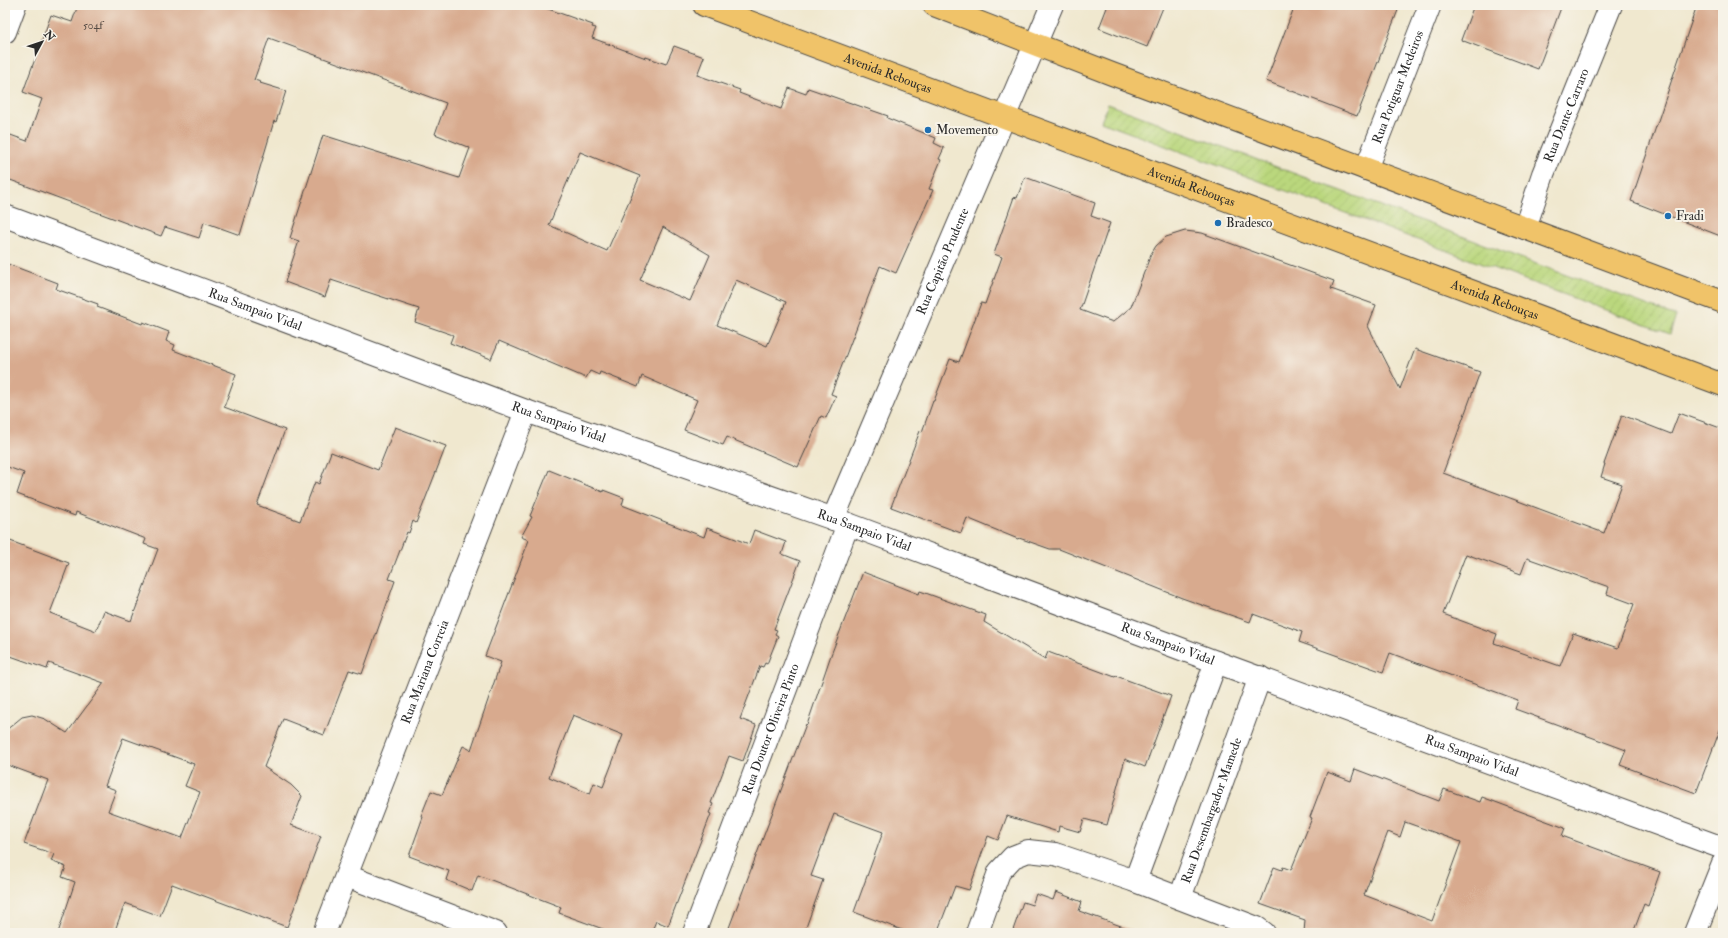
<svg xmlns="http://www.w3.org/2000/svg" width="1728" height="938" viewBox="0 0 1728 938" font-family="'IM FELL Double Pica',serif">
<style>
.garden{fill:url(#garden-furrows);stroke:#728154}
.building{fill:#d8aa8e;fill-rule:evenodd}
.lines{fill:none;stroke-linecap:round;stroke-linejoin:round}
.minor-casing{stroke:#494744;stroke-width:24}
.major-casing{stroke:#494744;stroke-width:24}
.minor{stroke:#fff;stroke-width:22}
.major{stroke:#f0c369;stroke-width:22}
.poi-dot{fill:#1f6fb2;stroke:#f7f3e8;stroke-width:1.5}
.labels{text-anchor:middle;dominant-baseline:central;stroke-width:4;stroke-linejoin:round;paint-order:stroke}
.number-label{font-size:11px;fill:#564b44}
.street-label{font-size:13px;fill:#2b2b2b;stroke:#f7f3e8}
.poi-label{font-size:13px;fill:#2b2b2b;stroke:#f7f3e8;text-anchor:start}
</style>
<defs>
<pattern id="garden-furrows" width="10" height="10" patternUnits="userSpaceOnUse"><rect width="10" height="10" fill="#bad77d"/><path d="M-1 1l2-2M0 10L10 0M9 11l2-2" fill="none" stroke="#a0b96c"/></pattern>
</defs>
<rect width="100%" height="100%" fill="#f7f3e8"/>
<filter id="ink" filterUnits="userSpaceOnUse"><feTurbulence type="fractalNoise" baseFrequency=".025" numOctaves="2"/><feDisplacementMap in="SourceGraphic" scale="8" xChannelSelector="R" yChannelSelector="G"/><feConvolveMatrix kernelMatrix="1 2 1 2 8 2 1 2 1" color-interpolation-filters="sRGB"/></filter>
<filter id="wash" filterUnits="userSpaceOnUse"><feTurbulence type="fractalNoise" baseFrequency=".012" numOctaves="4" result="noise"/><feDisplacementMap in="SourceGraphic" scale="16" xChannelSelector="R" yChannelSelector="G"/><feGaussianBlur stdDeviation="0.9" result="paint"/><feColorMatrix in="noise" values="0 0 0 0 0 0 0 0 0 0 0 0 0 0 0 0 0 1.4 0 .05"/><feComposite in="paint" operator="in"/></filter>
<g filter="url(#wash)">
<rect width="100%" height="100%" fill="#f0e8cf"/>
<path class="garden" d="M1108,104L1676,316L1670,334L1101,122Z"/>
<g id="blocks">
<g class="building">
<path d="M78,5H537L593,25L592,27L596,28L592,38L646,58V57L666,64L674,46L704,57L697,75L740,90L739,93L781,109L789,88L806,94L808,88L888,116L887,118L936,138L934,143L944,148L939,159L941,160L929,189L933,190L896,273L880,266L831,394L836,396L826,418L821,416L798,467L727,437L723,445L684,430L697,400L642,376L638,387L600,372L599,375L590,371L586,378L499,341L491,359L450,343L453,335L415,322L419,309L331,280L325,297L285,282L299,241L290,238L323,135L459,178L470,148L435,134L446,103L269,38L254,80L261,82L260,83L286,91L276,122L274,121L240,235L204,222L199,238L165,227L161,236L5,178V133L27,141L42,99L23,92L51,15L72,22ZM580,152L640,176L607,251L549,225ZM663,227L710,255L690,301L640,280ZM736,280L786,302L767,346L717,325Z"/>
<path d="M1108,5H1164L1147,47L1099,28Z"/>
<path d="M1295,5H1400L1357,116L1266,81Z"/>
<path d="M1474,5H1562L1538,69L1461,40Z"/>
<path d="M1697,5H1723V237L1631,201Z"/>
<path d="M1025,177L1095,203L1091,216L1110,223L1080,310L1113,322L1131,307L1151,254L1156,246L1166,237L1185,231L1202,233L1334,281L1331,289L1376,305L1368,326L1400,389L1415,349L1480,372L1443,473L1604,533L1622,484L1601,477L1605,464H1604L1622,415L1671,434L1679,413L1723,429V722L1696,793L1620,765L1626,750L1515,709L1518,700L1425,666L1390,653L1383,672L1299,642L1302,632L1253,614L1250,622L1182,598L1059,549H1050L1019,538L1018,539L967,518L961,533L891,507L920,431L922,432L933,401H934L950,359L959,362L981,303L985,304L1002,257L994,254L1014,197L1017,198ZM1466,554L1521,574L1527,558L1609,587L1607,594L1634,604L1618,648L1573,633L1560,666L1494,643L1497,634L1443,614Z"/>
<path d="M5,263L58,283L56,289L98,304L97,307L142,324L143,322L169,332L166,341L175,345L173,350L236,374L224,407L285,430L257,505L300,521L315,482L319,484L331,452L378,470L395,427L446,446L416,523L413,521L409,533L407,532L389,579L395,581L362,674L349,670L324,735L283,719L264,767L291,785L302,796L291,825L321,836L287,927L172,884L160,916L125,903L114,933H58L75,882L62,877L66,867L51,861L54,854L24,844L48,780L5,764V731L22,717L32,715L45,719L67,733L104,683L49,663L47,669L5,654V539L69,563L50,613L96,631L104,611L131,621L158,549L144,544L146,539L76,512L75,516L17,494L24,473L5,466ZM123,738L194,764L185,786L200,792L182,838L108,811L116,790L105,786Z"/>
<path d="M549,470L603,492V490L624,498L622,505L704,537L707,528L749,544L754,530L786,542L782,554L800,561L774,629L777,630L775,634L778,636L767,664L765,663L763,667L760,666L740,719L756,725L743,761L729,756L711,803L713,804L709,813L711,814L668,926L656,921L651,933H614L559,913L561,907L478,875L472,891L446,880L449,871L409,856L423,817L421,816L431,791L442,795L463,746L471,750L501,662L485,656L529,540L521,537L532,517L530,516ZM573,715L623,735L603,787L594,783L590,794L549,777Z"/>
<path d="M863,572L919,594L920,591L986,615L984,622L1045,659L1048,652L1115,677L1116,676L1171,696L1145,767L1125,759L1107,825L1084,819L1080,832L1059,826L1058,832L1007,816L998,840L988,836L969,890L955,886L937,933H910L854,912L883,832L834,814L811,876L823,880L804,933H727L806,724L807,725L831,655Z"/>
<path d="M1355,769L1439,801L1444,789L1480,802L1482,797L1565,828L1562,836L1660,872L1648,906L1644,904L1633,933H1304L1305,920L1260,904L1274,867L1282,870L1283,867L1291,870L1312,818L1310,817L1327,772L1351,781ZM1405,822L1461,842L1432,921L1364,895L1388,832L1400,837Z"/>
<path d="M1056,892L1082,902L1079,911L1132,930V933H1012L1023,902L1032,905L1036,894L1053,900Z"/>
</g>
</g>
</g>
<g filter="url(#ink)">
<use href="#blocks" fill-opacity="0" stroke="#494744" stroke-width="1"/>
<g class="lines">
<g class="minor-casing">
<g id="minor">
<path d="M5,32L15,5"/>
<path id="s1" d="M1366,169L1430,5"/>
<path id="s2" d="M5,216L526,411L848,524L1216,662L1723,848"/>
<path id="s3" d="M1525,228L1543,174L1611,5"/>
<path id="s4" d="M833,519L1052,5"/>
<path d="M347,876L496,933"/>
<path d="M1135,881L1216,662"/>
<path id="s5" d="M1180,898L1260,677"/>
<path id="s6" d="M324,933L526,411"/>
<path id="s7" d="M694,933L848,524"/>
<path d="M977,933L999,872L1013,857L1028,851L1055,854L1135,881L1257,928L1264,933"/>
<path d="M1695,933L1723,863"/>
</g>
</g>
<g class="major-casing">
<g id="major">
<path id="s8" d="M704,5L1723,385"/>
<path d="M934,5L1112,74L1723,302"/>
</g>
</g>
<use href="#minor" class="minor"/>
<use href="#major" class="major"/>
</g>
</g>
<g class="poi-dot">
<circle cx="928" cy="130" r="4"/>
<circle cx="1668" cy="216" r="4"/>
<circle cx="1218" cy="223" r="4"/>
</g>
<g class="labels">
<g class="number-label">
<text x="93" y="25">504f</text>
</g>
<g class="street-label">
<text stroke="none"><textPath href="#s8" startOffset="196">Avenida Rebouças</textPath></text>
<text stroke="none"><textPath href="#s1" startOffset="88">Rua Potiguar Medeiros</textPath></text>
<text stroke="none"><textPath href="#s3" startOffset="120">Rua Dante Carraro</textPath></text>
<text stroke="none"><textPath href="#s8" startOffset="520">Avenida Rebouças</textPath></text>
<text stroke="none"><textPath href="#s4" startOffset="280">Rua Capitão Prudente</textPath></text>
<text stroke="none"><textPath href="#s8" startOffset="844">Avenida Rebouças</textPath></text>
<text stroke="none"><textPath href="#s2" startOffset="267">Rua Sampaio Vidal</textPath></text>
<text stroke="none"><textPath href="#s2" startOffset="591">Rua Sampaio Vidal</textPath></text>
<text stroke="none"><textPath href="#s2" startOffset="915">Rua Sampaio Vidal</textPath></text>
<text stroke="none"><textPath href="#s2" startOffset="1239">Rua Sampaio Vidal</textPath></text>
<text stroke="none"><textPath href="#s6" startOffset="280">Rua Mariana Correia</textPath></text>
<text stroke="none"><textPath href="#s7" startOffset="218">Rua Doutor Oliveira Pinto</textPath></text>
<text stroke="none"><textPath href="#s2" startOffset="1563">Rua Sampaio Vidal</textPath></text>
<text stroke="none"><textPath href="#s5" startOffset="93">Rua Desembargador Mamede</textPath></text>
</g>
<g class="poi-label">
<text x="936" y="130">Movemento</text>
<text x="1676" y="216">Fradi</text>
<text x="1226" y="223">Bradesco</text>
</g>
</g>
<rect width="1728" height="938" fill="none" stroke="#f7f3e8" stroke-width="20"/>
<g transform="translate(42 42) rotate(50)" stroke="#f7f3e8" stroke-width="3" paint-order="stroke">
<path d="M0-3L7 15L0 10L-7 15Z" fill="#2b2b2b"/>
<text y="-6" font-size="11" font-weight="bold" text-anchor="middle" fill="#2b2b2b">N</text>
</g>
</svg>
